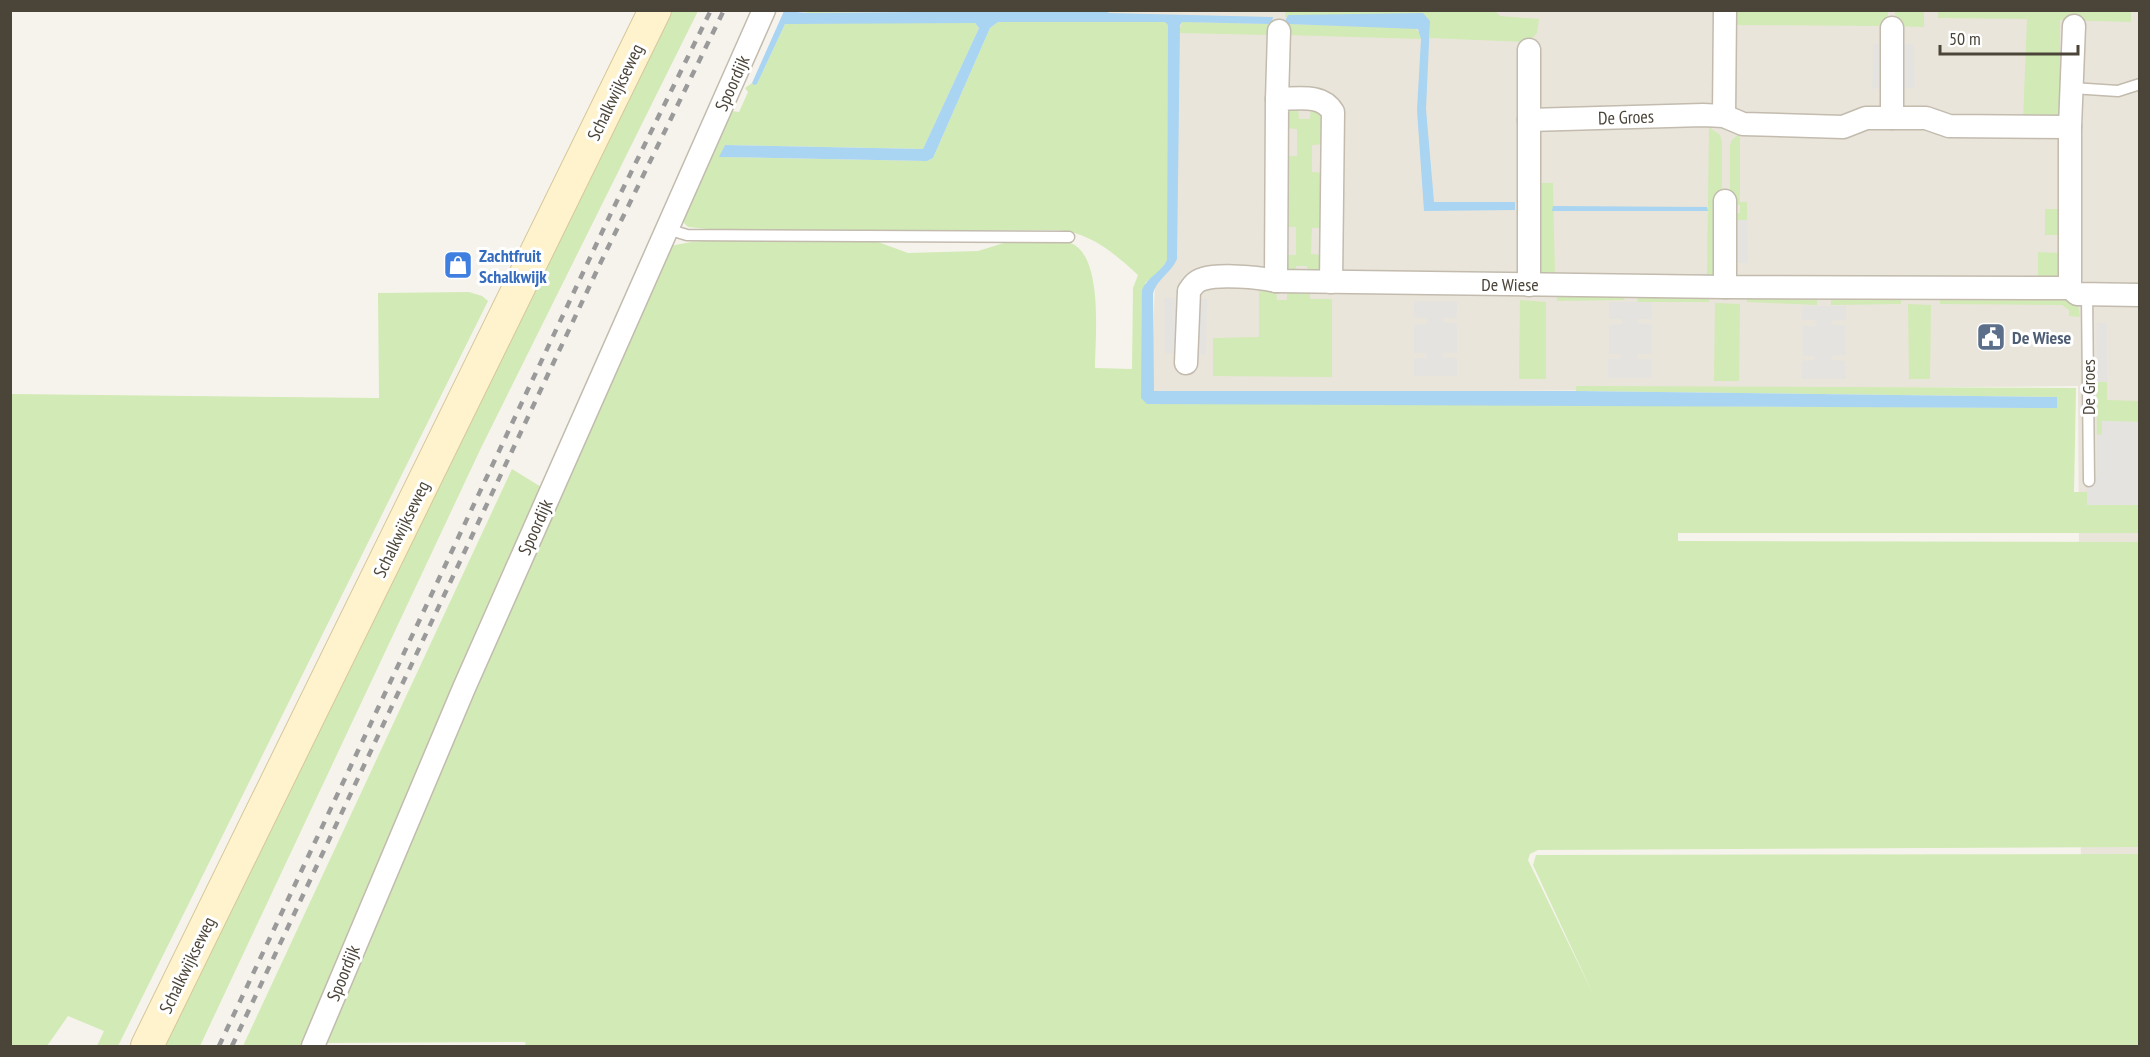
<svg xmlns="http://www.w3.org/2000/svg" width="2150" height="1057" viewBox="0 0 2150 1057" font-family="'PT Sans Narrow',sans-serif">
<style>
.residential{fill:#eae5da}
.green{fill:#d2eab5}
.parking{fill:#e5e3e0}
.water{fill:#a9d4f2}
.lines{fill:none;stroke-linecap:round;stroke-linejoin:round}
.lane-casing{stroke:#c2bbae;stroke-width:13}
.street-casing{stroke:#c2bbae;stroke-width:25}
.secondary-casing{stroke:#d6c79b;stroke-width:34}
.lane{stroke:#fff;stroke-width:10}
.street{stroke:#fff;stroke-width:22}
.secondary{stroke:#fff3cd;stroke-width:32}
.rail{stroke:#9a9a9a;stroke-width:4.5;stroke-dasharray:8 8;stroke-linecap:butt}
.labels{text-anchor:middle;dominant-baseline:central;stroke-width:6;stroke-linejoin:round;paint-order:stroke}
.street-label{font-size:18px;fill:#4b4439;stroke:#fff}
.shop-label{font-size:18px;font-weight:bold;fill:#366cbe;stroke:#fff;text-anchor:start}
.service-label{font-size:18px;font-weight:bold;fill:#4e5e75;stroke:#fff;text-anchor:start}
</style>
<rect width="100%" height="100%" fill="#f6f3ec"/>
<path class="residential" d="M1098,11H2139V1046H2082L2078,386L1151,394L1164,28Z"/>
<g class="green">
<path d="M1096,10L808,13L799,11Z"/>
<path d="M1494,10L1500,16L1539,19L1537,33L1529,42L1430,38V21L1423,13L1285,17V11Z"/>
<path d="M1938,10L2131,11V22L2060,20V121H2023L2027,19L1938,18Z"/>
<path d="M664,11H698L480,450L200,1046H155Z"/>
<path d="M1731,11H1888V26L1730,25Z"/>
<path d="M1895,11H1924V27L1895,26Z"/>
<path d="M1285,21L1288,24L1414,28L1420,33L1421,39L1286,35Z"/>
<path d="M793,22L975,23L979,28L923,149L725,145L720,157L927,161L933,158L990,28L998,22H1166L1168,25L1167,260L1158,273L1145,283L1141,398L1323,404L2057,408V397L1576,391V386L2076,388L2074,492H2087L2088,505H2139V533H1678V541L2139,542V847L1538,850L1530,854L1528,860L1594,996L1533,865L1536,855L2139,854V1046H526L525,1042L320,1043L376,903L670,246L691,242L721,240L878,242L908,253L978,251L1007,242L1071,243C1104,257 1095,339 1095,368L1132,369L1133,288L1138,275C1114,253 1091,233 1058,230H718L688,227L678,217L732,111L739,112L748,92L745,88L752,83L757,84L785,24Z"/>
<path d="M1182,22L1269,24L1272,22V27H1267V35L1179,33Z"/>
<path d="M1298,107L1299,119H1310L1311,107L1323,111L1326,144L1312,145V172L1326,173L1325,228H1312L1311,254L1325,255L1323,272L1308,277L1307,266H1296V277L1287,274L1283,255H1296V227H1282V156H1297V129L1283,128L1286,110Z"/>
<path d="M1709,127L1720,135L1722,142V202L1714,274L1707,278Z"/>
<path d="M1740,133V202H1747V220H1731V213H1740V205H1730V145L1732,140Z"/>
<path d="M1540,183H1553L1555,278L1545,277L1539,273Z"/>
<rect x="2045" y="209" width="23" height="26"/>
<path d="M2038,252L2060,253V282H2038Z"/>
<path d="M1276,290L1277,300H1287V290H1310V299H1332V377L1213,376V338L1259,337V291Z"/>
<path d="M469,292L482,296L488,301L118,1046H97L104,1031L68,1016L47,1046H11V394L379,398L378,293Z"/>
<path d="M1557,293L1625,296L1624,300L1557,301Z"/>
<path d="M1746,294L1817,298V305L1747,302Z"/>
<path d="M1940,295L2061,297L2071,304H2078L2080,317L2069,316V310L2062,305L1940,304Z"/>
<path d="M1637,296H1709V302H1638Z"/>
<path d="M1901,297V304L1831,305V299Z"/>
<path d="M1520,300L1546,302V379H1519Z"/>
<path d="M1715,303L1740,304L1739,381H1714Z"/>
<path d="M1908,304L1931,305L1930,379H1909Z"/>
<path d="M2096,382H2107V400L2139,401V422L2102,421V435H2097Z"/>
<path d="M512,469L546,490L304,1046H243Z"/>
</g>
<g class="parking">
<path d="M1885,43L1884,88L1872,89L1873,44Z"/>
<path d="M1898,43L1914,44L1915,88H1898Z"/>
<path d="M1731,220H1747L1748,263H1732Z"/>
<path d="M1164,298L1207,299L1206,355L1164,353Z"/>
<path d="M1414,301H1457V318H1443L1444,323H1457V353H1443V357L1457,358V376H1414V358H1426V353H1414V324H1427V318H1414Z"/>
<path d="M1609,302H1652V319H1638V323L1652,324V354H1638V359H1652V378H1608V359H1620L1621,354H1609V325L1622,324L1621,319H1609Z"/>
<path d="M1802,306H1846V320L1832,321V325H1845L1846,355L1832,356V360L1845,361L1846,379H1802V361L1814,360V356H1803L1802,326H1816L1815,320H1802Z"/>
<path d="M2097,323H2107V382H2096Z"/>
<path d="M2102,421L2139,422V505H2087V475H2097V435L2102,434Z"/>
</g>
<g class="water">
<path d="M1106,10L1109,13L1273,17L1272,22L1269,24L1182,22L1180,25L1177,259C1171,273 1156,280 1153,294L1154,391H1576L2057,397V408L1147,404L1141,398L1142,290C1147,277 1161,273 1167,260L1168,25L1165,22H998L990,28L933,158L927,161L719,157L725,145L923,149L979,28L975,23L785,24L757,84L754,85L752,83L784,11L808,13Z"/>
<path d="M1423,13L1430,21L1426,109L1434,202H1515V210L1424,211L1417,110L1421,39L1418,29L1288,24L1285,21L1288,15Z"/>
<path d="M1553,206L1707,207L1708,211H1552Z"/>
</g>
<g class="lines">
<g class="lane-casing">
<g id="lane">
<path d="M2072,88L2118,91L2140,84"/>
<path d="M667,229L687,235L1069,237"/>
<path d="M2087,294L2089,481"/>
</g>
</g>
<g class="street-casing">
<g id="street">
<path d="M2074,26L2070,127V288L2077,294L2140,295"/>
<path d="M1529,50V285"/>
<path d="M1277,99L1279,31"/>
<path d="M1724,116L1725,10"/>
<path d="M1892,118V28"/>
<path d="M1529,120L1703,115L1724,116L1743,124L1843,127L1866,118H1926L1949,126L2070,127"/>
<path d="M1725,201V287L2070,288"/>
<path d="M1276,281L1277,99C1297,99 1322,93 1333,112L1331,282"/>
<path d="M1186,363L1189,291C1193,285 1196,281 1203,279C1219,274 1259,277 1276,281L1725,287"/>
<path d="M313,1046L464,688L764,10"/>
</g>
</g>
<g class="secondary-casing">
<path id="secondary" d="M147,1046L655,10"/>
</g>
<use href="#lane" class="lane"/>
<use href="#street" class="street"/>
<use href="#secondary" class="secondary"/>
<g class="rail">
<path d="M219,1046L612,211L711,10"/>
<path d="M232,1046L599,266L724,10"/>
</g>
</g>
<defs>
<g id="shop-square" transform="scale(1.5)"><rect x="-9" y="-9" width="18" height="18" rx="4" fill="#3f7fe0" stroke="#fff"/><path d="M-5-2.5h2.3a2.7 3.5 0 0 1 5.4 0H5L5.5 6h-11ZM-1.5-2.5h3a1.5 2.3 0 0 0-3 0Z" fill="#fff"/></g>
<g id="civic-square" transform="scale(1.5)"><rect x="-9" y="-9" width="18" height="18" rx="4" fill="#5c6f8a" stroke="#fff"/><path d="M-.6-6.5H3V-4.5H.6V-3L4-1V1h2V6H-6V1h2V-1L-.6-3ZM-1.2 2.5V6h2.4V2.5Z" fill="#fff"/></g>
</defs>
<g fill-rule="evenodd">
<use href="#shop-square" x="458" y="265"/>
<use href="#civic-square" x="1991" y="337"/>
</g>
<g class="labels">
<g class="street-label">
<text transform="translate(732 83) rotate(-66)">Spoordijk</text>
<text transform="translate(615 92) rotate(-64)">Schalkwijkseweg</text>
<text transform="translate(1626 117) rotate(-2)">De Groes</text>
<text x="1510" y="284">De Wiese</text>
<text transform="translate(2088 387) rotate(-90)">De Groes</text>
<text transform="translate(535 527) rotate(-66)">Spoordijk</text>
<text transform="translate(401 529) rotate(-64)">Schalkwijkseweg</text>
<text transform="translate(187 965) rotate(-64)">Schalkwijkseweg</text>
<text transform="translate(343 973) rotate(-68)">Spoordijk</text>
</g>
<g class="shop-label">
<text x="479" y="255">Zachtfruit<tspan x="479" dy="21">Schalkwijk</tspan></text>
</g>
<g class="service-label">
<text x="2012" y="337">De Wiese</text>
</g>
</g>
<rect width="2150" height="1057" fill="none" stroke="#4b4439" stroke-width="24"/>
<path d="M1940 45v9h138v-9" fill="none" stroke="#4b4439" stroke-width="3"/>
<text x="1949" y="45" font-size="18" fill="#4b4439" stroke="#ffffff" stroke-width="4.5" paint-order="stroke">50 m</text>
</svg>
